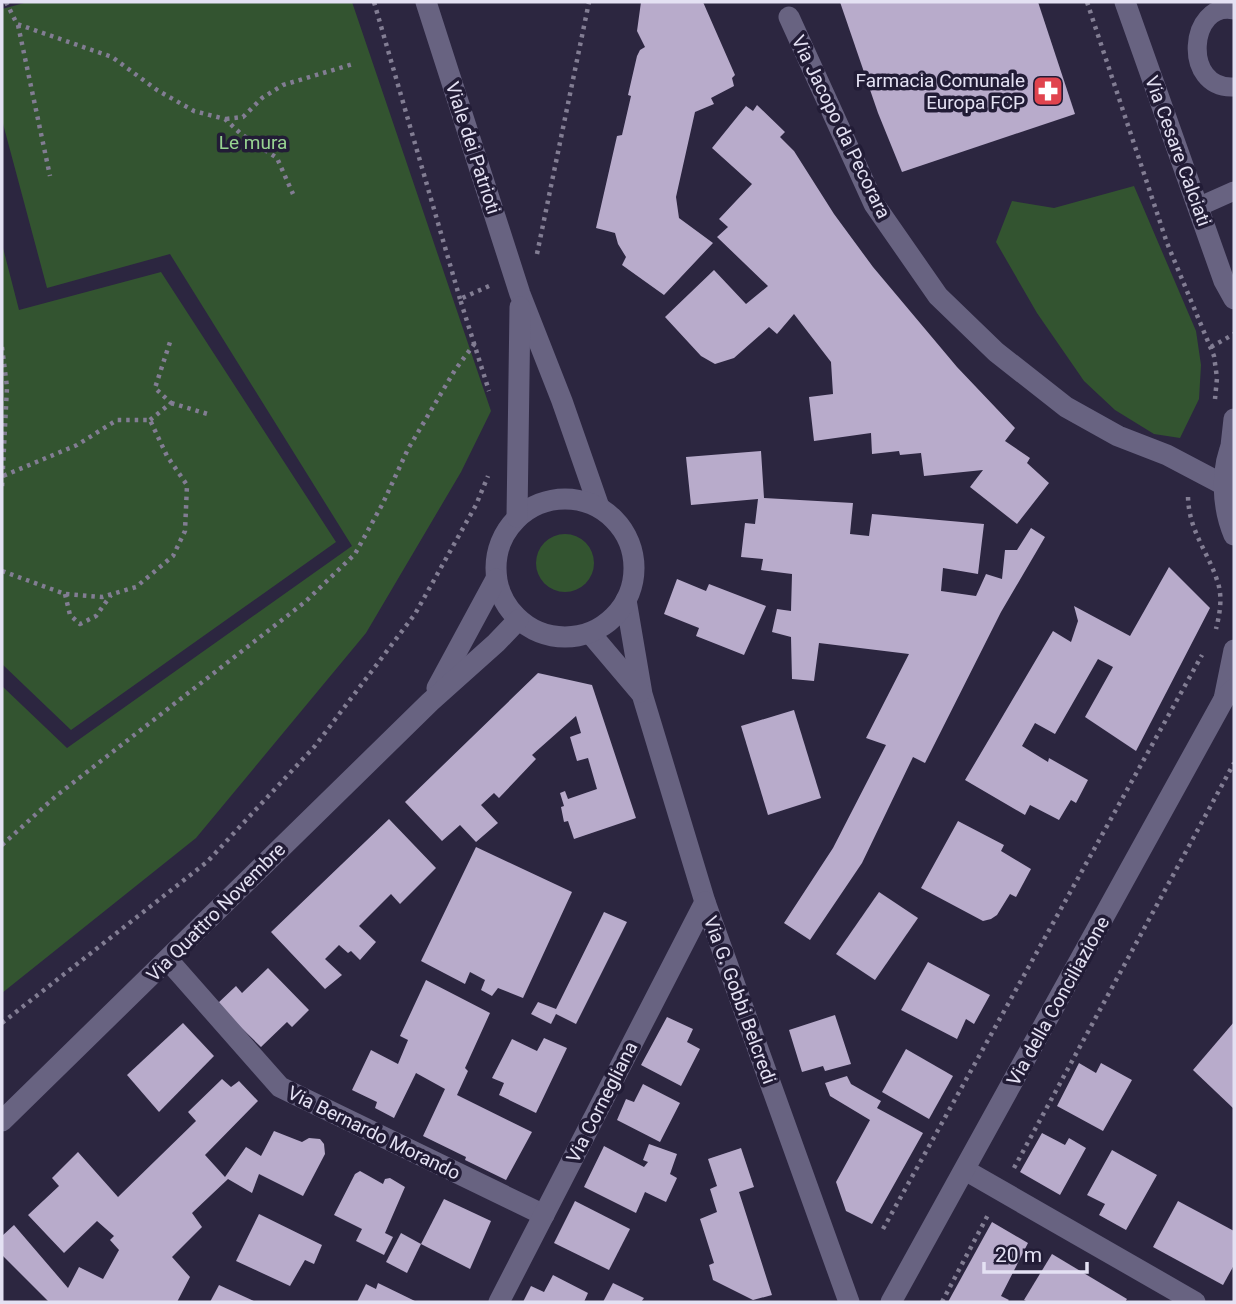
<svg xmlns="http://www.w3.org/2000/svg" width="1236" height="1304" viewBox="0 0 1236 1304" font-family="Roboto,sans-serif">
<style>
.green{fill:#335430}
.building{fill:#b8abcb}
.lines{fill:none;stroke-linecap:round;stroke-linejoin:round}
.path{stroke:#827d93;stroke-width:4.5;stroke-dasharray:3.5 5;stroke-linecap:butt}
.lane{stroke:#686381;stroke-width:19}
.street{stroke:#686381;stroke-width:21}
.secondary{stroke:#686381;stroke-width:21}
.labels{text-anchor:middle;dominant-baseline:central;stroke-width:7;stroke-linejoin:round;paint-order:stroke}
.poi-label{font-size:19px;fill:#e4e1f3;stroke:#221c36;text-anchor:end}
.street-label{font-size:19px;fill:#e4e1f3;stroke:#221c36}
.park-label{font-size:19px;fill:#97d391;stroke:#221c36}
</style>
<rect width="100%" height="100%" fill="#2c2640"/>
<g class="green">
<path d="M28,2H352L491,411L461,472L366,633L196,838L2,993V686L67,748L352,546L170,254L47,288L2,120V9Z"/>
<path d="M1134,186L1196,331L1201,365L1199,399L1180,438L1154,434L1115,410L1084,381L1037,313L996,242L1012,201L1054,208Z"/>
<path d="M2,244L19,310L161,272L336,542L71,730L2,664Z"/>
<circle cx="565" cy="563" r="29"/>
</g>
<g class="building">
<path d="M641,2H703L735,75L732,78L734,86L711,98L714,104L695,112L676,197L679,218L713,243L664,295L622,265L626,257L618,244L615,233L596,228L617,136L622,135L631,96L628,95L637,56L640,50L645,47L637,31Z"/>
<path d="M840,2H1038L1075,114L902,172L878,113Z"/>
<path d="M757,105L785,132L780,137L794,151L834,214L873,267L957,367L1015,428L1005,441L1030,458L1027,463L1049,483L1017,524L970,487L983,470L924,476L921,453L900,455L899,451L872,454L871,433L814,441L809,397L833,394L831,362L794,314L777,334L769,327L734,358L715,364L701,356L665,317L714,270L746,304L768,286L717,237L728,227L719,219L752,184L712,148L746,106L753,111Z"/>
<path d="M761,451L764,498L853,503L850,534L869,536L872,514L984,524L978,574L943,568L941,591L976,596L986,574L1002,579L1005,550H1017L1031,528L1045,537L1001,612L925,763L913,757L862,863L810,940L784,923L833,848L886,745L866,738L909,654L819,643L814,681L792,679L791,637L772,632L777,609L791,611L792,574L761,570L763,559L741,557L745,523L755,524L758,499L691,505L686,457Z"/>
<path d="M1169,567L1210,608L1136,751L1085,717L1113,667L1098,659L1055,734L1035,723L1022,746L1048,762L1049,758L1088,780L1076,803L1071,800L1059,820L1030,805L1025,815L965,780L1053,631L1071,642L1078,621L1074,606L1130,636Z"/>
<path d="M677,579L706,591L709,584L766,606L744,655L696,636L699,628L664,614Z"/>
<path d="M538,673L592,685L636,818L574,839L568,821L564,822L561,807L564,806L560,793L565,791L568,799L597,789L588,758L577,761L570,737L581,733L576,716L532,755L536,759L499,798L494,793L481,805L498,823L476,842L460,825L442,841L405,802Z"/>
<path d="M794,710L821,798L768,815L741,726Z"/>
<path d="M389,819L436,868L400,904L391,894L359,926L376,942L360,960L351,951L348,953L339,945L325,959L342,975L325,989L271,932Z"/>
<path d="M958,821L1004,845L1001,851L1031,869L1016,897L1010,894L997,915L991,919L983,921L921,888Z"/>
<path d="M476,847L572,892L523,998L498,988L492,996L481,990L485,980L470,972L465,984L421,961Z"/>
<path d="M879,892L918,918L875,980L836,954Z"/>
<path d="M604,912L627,922L576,1024L556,1014L551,1024L531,1014L538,1002L556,1009Z"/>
<path d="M928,962L990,995L974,1024L966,1019L957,1039L901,1010Z"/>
<path d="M268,968L309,1010L292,1027L287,1022L261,1047L217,1004L236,986L242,993Z"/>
<path d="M426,980L490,1013L465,1068L468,1071L457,1095L532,1132L506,1180L465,1160L466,1157L423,1136L445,1089L416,1073L394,1118L375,1108L377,1102L352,1090L371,1050L398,1064L408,1040L400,1036Z"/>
<path d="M835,1015L851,1064L825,1071L823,1066L802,1072L789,1030Z"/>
<path d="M667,1017L693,1029L687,1042L700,1049L681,1086L641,1065Z"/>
<path d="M1234,1022V1109L1193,1070Z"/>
<path d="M183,1023L214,1056L159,1112L127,1075Z"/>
<path d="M544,1038L567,1048L536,1113L499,1095L504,1083L492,1078L512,1039L537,1051Z"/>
<path d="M906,1049L953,1076L929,1119L882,1092Z"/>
<path d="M1079,1063L1096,1073L1101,1063L1132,1080L1103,1131L1057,1106Z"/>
<path d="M847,1076L851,1084L881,1101L877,1108L923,1133L872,1224L846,1211L836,1182L870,1120L830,1096L825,1083Z"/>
<path d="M222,1079L231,1087L239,1081L258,1101L205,1155L225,1177L246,1147L261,1156L274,1131L302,1142L309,1138L320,1139L324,1144L325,1154L303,1196L259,1174L252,1193L228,1179L192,1213L202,1227L172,1257L190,1277L177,1302H49L2,1255V1236L14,1225L68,1288L79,1267L103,1279L119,1250L110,1240L114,1236L97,1221L64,1253L28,1215L59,1186L52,1178L78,1152L118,1197L196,1121L188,1112Z"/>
<path d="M643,1084L680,1103L660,1142L617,1120L626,1099L634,1102Z"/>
<path d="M1042,1133L1065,1145L1069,1138L1086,1148L1060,1195L1020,1172Z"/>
<path d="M649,1144L677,1154L670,1174L677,1178L666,1202L645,1192L636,1213L584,1187L604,1146L644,1167L648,1162L643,1160Z"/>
<path d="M741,1148L754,1187L739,1192L772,1295L753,1300L713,1280L709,1265L714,1263L700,1219L717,1212L710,1189L717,1186L708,1159Z"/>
<path d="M1112,1150L1157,1175L1126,1230L1099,1215L1105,1204L1087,1195Z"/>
<path d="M360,1171L383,1184L385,1179L390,1178L405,1187L385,1233L393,1237L384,1255L356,1241L362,1229L334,1215L355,1174Z"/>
<path d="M444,1199L491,1221L470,1269L421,1244Z"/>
<path d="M575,1201L630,1229L609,1270L554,1243Z"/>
<path d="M1178,1201L1234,1231V1265L1223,1285L1153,1247Z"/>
<path d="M259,1214L322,1245L314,1264L305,1260L290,1286L236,1261Z"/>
<path d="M992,1222L1028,1243L1001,1296L1009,1300L1007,1302H948Z"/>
<path d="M401,1233L421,1244L407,1273L386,1262Z"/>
<path d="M1052,1254L1127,1299L1125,1302H1028L1024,1300Z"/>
<path d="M553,1275L588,1293L584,1302H523L531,1286L544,1292Z"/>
<path d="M378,1283L417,1302H357L366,1284L376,1289Z"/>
<path d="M613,1283L644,1298L641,1302H603Z"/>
<path d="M219,1285L256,1302H210Z"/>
</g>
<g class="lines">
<g class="path">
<path d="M6,2L17,24L112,57L157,90L194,111L225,119L241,134L277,158L293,194"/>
<path d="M374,2L460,299"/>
<path d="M1087,2L1167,243L1214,356L1217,378L1215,399"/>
<path d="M18,25L50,176"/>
<path d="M226,119L243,117L262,98L283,85L353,64"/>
<path d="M537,254L589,2"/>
<path d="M489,286L460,299L489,391"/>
<path d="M2,347L7,387L2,488"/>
<path d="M1211,347L1234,334"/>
<path d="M171,403L211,415"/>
<path d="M150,420L171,403L155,388L171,339"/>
<path d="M1188,497C1189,531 1207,550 1217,580C1223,596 1220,613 1216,629"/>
<path d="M2,571L65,594L102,597L136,587L173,556L185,531L187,485L167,456L150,420H117L77,445L3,476"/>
<path d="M65,594L70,615L80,624L96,616L111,595"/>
<path d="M2,845L56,796L305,602L355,554L383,503L408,449L455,370L475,343"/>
<path d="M2,1023L207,862L315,746L415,614L476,505L488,476"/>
<path d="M1014,1168L1234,763"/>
<path d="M883,1229L1202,655"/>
<path d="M942,1302L989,1213"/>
</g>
<g class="lane">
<path d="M1234,10C1189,0 1181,90 1234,87"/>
<path d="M1198,207L1234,191"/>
</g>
<g class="street">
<path d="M1125,2L1224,281L1234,299"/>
<path d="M789,17L874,204L938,296L996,352L1066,407L1118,436L1167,455L1224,485"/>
<path d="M1231,446L1234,419"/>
<path d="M626,600L642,694L705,902L849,1302"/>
<path d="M590,633L640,692"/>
<path d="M168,960L280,1087L544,1215"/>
<path d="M965,1170L1195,1302"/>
<path d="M499,1302L705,902"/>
</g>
<g class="secondary">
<path d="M426,2L520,294L562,401L599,507"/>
<path d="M1234,440C1220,468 1222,507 1234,535"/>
<circle cx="565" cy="568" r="69"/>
<path d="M517,517L520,307"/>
<path d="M437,688L496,579"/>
<path d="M1224,699L1234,650"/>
<path d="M2,1121L430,702L496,643L518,620"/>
<path d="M891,1302L1224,699L1234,689"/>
</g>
</g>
<defs>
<g id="pharmacy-square" transform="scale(1.575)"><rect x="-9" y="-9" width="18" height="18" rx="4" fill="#e0444e" stroke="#221c36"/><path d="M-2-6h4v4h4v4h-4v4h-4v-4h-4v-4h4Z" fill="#fff"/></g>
</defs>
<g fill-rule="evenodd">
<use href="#pharmacy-square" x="1048" y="91"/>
</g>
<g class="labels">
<g class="poi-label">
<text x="1025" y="80">Farmacia Comunale<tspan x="1025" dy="22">Europa FCP</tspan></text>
</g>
<g class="street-label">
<text transform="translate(841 127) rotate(64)">Via Jacopo da Pecorara</text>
<text transform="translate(473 148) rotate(72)">Viale dei Patrioti</text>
<text transform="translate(1178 151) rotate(70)">Via Cesare Calciati</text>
<text transform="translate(216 912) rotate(-45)">Via Quattro Novembre</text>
<text transform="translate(740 1000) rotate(70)">Via G. Gobbi Belcredi</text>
<text transform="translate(1058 1001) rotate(-61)">Via della Conciliazione</text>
<text transform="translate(602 1102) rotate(-63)">Via Cornegliana</text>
<text transform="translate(374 1133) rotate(26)">Via Bernardo Morando</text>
</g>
<g class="park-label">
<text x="253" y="142">Le mura</text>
</g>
</g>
<rect width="1236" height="1304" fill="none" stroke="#e4e1f3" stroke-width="7"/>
<path d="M984 1262v10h103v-10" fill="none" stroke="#e4e1f3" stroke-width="3.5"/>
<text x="995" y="1262" font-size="21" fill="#e4e1f3" stroke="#221c36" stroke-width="5" paint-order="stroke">20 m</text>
</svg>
